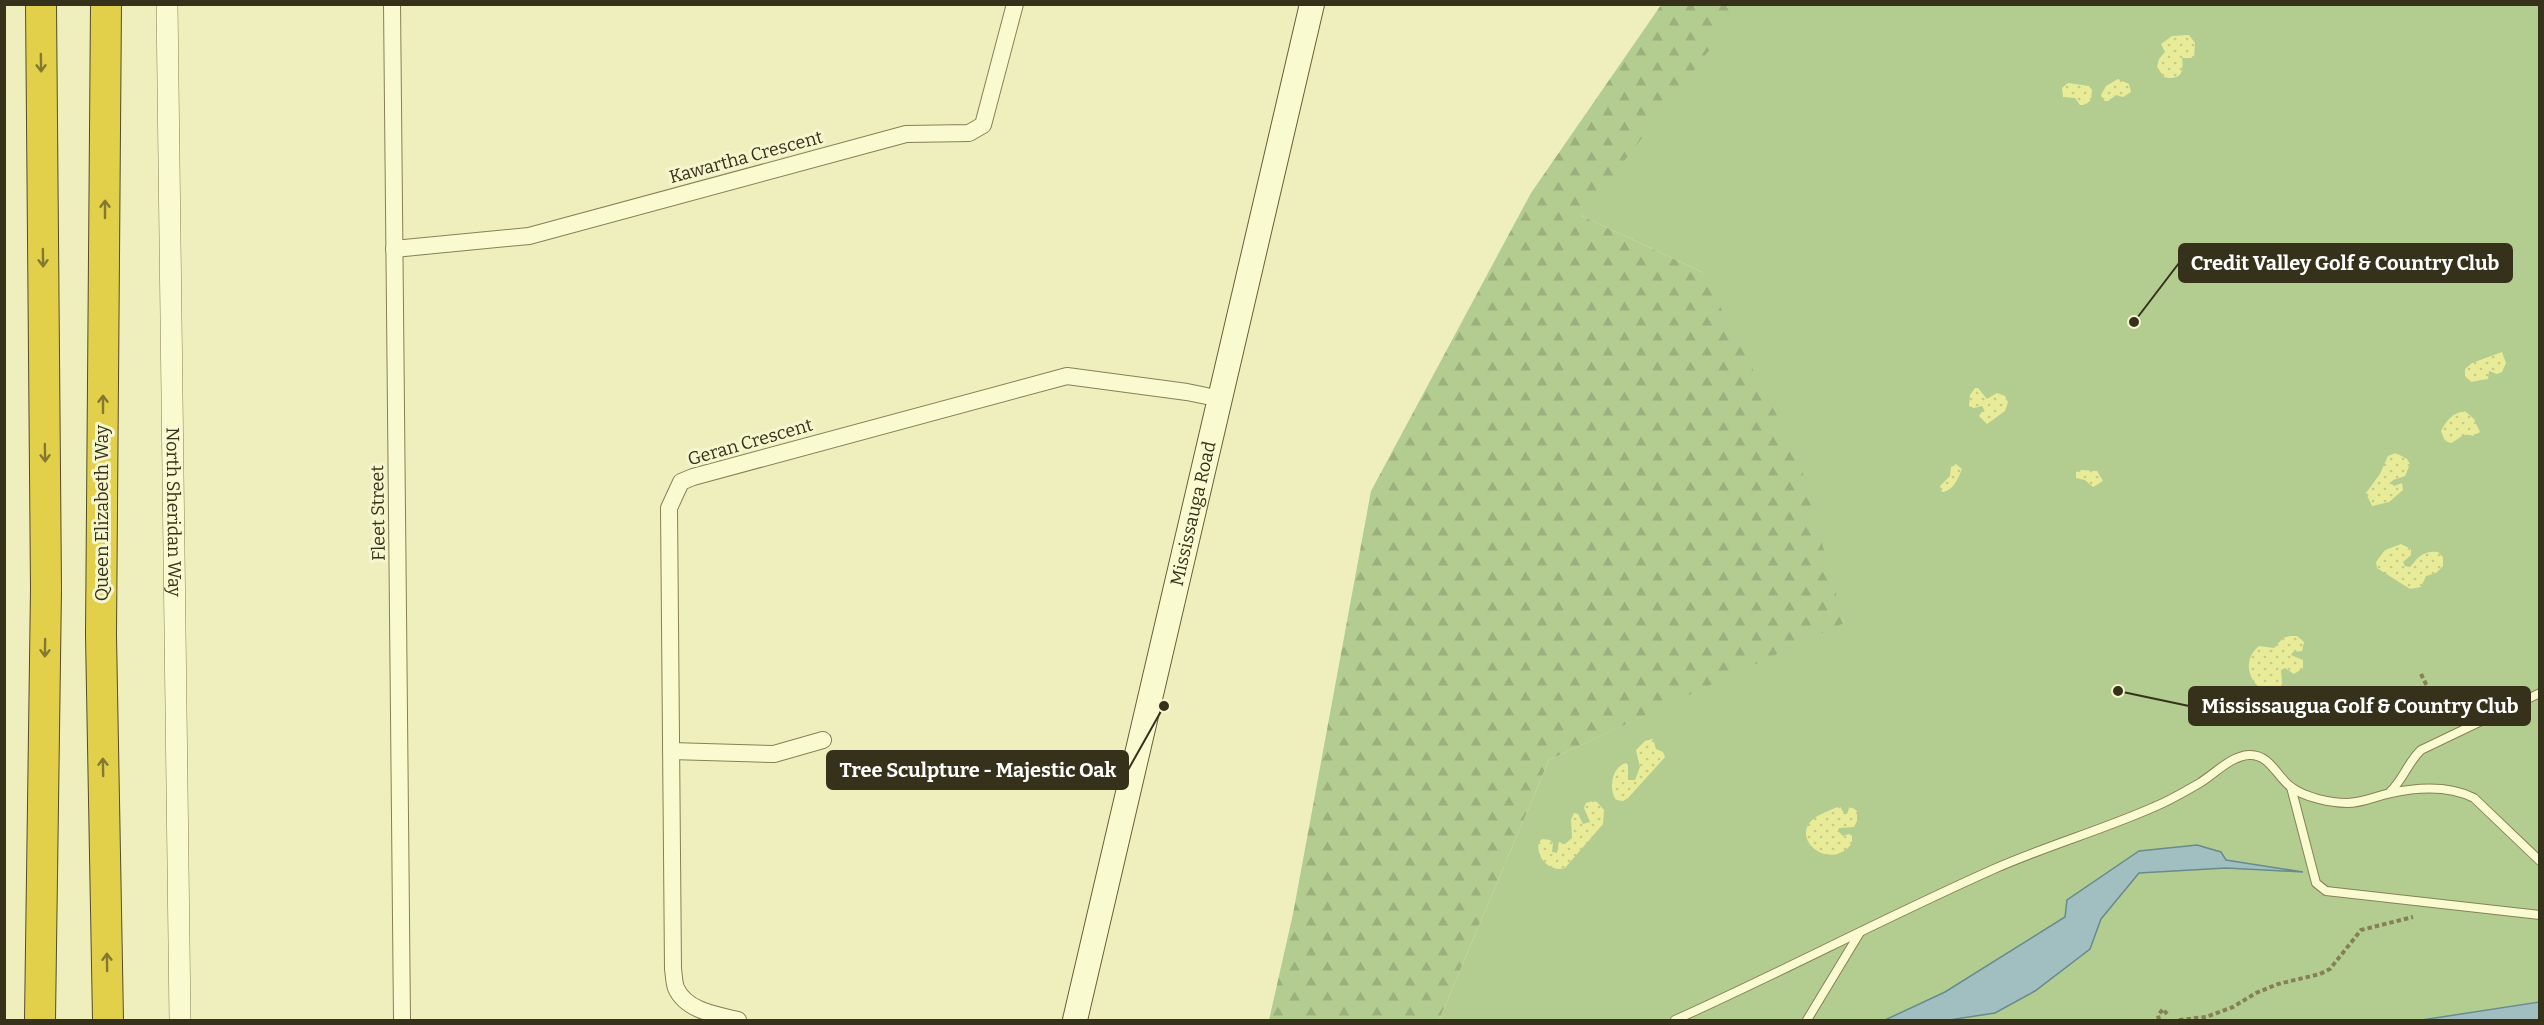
<svg xmlns="http://www.w3.org/2000/svg" width="2544" height="1025" viewBox="0 0 2544 1025" font-family="Bitter,serif">
<style>
.green{fill:#b3cd91}
.forest{fill:url(#forest-firs)}
.sand{fill:url(#sand-dots)}
.water{fill:#a1bfc0;stroke:#688b8e;stroke-width:1.5}
.lines{fill:none;stroke-linecap:round;stroke-linejoin:round}
.service-casing{stroke:#878056;stroke-width:10}
.minor-casing{stroke:#878056;stroke-width:18}
.tertiary-casing{stroke:#878056;stroke-width:22}
.secondary-casing{stroke:#696039;stroke-width:26}
.motorway-casing{stroke:#544c2b;stroke-width:32}
.path{stroke:#878056;stroke-width:4;stroke-dasharray:4.5 3;stroke-linecap:butt}
.service{stroke:#f9fad0;stroke-width:8}
.minor{stroke:#f9fad0;stroke-width:16}
.tertiary{stroke:#f9fad0;stroke-width:21}
.secondary{stroke:#f9fad0;stroke-width:24}
.motorway{stroke:#e2d04a;stroke-width:30}
.oneway{stroke:#837930}
.labels{text-anchor:middle;dominant-baseline:central;stroke-width:6;stroke-linejoin:round;paint-order:stroke}
.street-label{font-size:18px;fill:#36311b;stroke:#f5f6cd}
.leader{fill:none;stroke:#36311b;stroke-width:2}
.callout-dot{fill:#36311b;stroke:#f5f6cd;stroke-width:2}
.callout{fill:#36311b;stroke:#36311b;stroke-width:2}
.callout-label{font-size:20px;text-anchor:middle;font-weight:bold;fill:#fff}
</style>
<defs>
<pattern id="forest-firs" width="22" height="20" patternUnits="userSpaceOnUse" patternTransform="scale(1.5)"><rect width="22" height="20" fill="#b3cd91"/><path d="M5 1l3.5 6h-7zM16 11l3.5 6h-7z" fill="#9bb07c"/></pattern>
<pattern id="sand-dots" width="8" height="8" patternUnits="userSpaceOnUse" patternTransform="scale(1.5)"><rect width="8" height="8" fill="#e8ec99"/><path d="M2 2h.1M6 6h.1" fill="none" stroke="#c8cb83" stroke-width="1.8" stroke-linecap="round"/></pattern>
</defs>
<rect width="100%" height="100%" fill="#eeefbd"/>
<path class="green" d="M1727,5H2539V1020H1439L1549,760L1844,622L1702,272L1582,216Z"/>
<path class="forest" d="M1661,5H1744L1582,216L1702,272L1798,456L1844,623L1549,760L1439,1020H1269L1293,914L1371,491L1531,193Z"/>
<g class="sand">
<path d="M2189,35L2195,43L2194,58H2182C2184,72 2181,81 2164,77L2157,67L2159,59L2165,52L2161,44L2172,36Z"/>
<path d="M2118,79L2129,84L2131,92L2123,97L2116,95L2108,101H2104L2101,95L2106,86Z"/>
<path d="M2068,83L2089,86L2092,90L2091,100L2085,105H2080L2075,98L2063,97L2062,88Z"/>
<path d="M2502,352L2506,363L2502,372L2497,374L2489,371L2488,379L2471,382L2465,376V369L2472,363Z"/>
<path d="M1975,388H1978L1987,399L1997,393L2005,396L2008,402L2005,411L1987,424L1979,416L1984,409L1982,406L1974,408L1969,406L1970,395Z"/>
<path d="M2465,411L2474,419L2480,432L2473,436C2462,432 2460,439 2451,443L2445,441L2441,431C2447,420 2452,413 2465,411Z"/>
<path d="M2396,453L2407,459L2410,464L2405,476L2393,480L2391,483L2394,486L2402,483L2403,490L2389,502L2372,506L2366,493L2380,474L2388,456Z"/>
<path d="M1956,464L1962,469C1958,479 1953,491 1942,492L1940,486L1950,476L1951,467Z"/>
<path d="M2081,470L2097,471L2103,481L2093,487L2085,480L2076,478V472Z"/>
<path d="M2401,544L2411,549V555L2403,562L2405,566L2410,567C2418,557 2424,550 2438,552L2443,557V566L2436,573L2426,576L2421,587L2410,589L2377,568L2376,562L2385,550Z"/>
<path d="M2290,636H2297L2304,642L2302,651L2293,652L2291,655L2303,660V668L2294,674L2285,668L2281,670L2282,683L2280,688L2265,691C2248,682 2242,660 2259,646L2274,648L2283,638Z"/>
<path d="M1653,739L1656,749L1663,752L1665,757L1628,798L1623,801L1616,800C1608,788 1612,767 1626,763L1628,765V780H1635L1640,767L1636,750L1645,741Z"/>
<path d="M1593,801L1597,802L1604,810L1603,824L1565,868C1550,873 1535,857 1539,842L1542,839L1550,840L1553,843L1552,852L1557,853L1559,842L1565,844L1572,838L1571,820L1574,813L1578,814L1583,824L1590,822L1584,808L1586,803Z"/>
<path d="M1840,806L1844,814H1847L1850,806L1857,811V821L1854,827L1839,828L1838,831L1843,836L1849,834L1852,836V843C1831,872 1792,841 1811,821C1818,814 1831,810 1840,806Z"/>
</g>
<g class="water">
<path d="M2197,845L2221,852L2226,860L2303,872L2226,868L2139,873L2101,919L2090,949L2035,991L1995,1013L1949,1020H1885L1945,992L2065,917L2067,900L2139,851Z"/>
<path d="M2539,1002V1020H2422Z"/>
</g>
<g class="lines">
<g class="service-casing">
<g id="service">
<path d="M2291,787L2316,883L2326,891L2540,915"/>
<path d="M2390,792C2403,780 2408,762 2421,750L2540,693"/>
<path d="M1675,1020C1782,972 1886,917 1994,869C2046,846 2102,830 2154,807C2169,801 2184,792 2198,784C2214,775 2230,756 2249,755C2270,754 2277,777 2291,787C2304,797 2330,803 2347,803C2363,803 2376,796 2391,793C2419,787 2448,785 2474,798L2540,861"/>
<path d="M1807,1020L1859,934"/>
</g>
</g>
<g class="minor-casing">
<g id="minor">
<path d="M392,4L402,1020"/>
<path d="M394,249L529,236L906,134L969,133L983,125L1015,4"/>
<path d="M671,751L774,754L823,740"/>
<path d="M738,1020C717,1015 686,1011 676,988C674,983 674,975 673,969L669,508L681,482L693,477L1067,376L1187,392L1221,399"/>
</g>
</g>
<g class="tertiary-casing">
<g id="tertiary">
<path id="s1" d="M167,4L180,1020"/>
</g>
</g>
<g class="secondary-casing">
<g id="secondary">
<path id="s2" d="M1075,1020L1312,4"/>
</g>
</g>
<g class="motorway-casing">
<g id="motorway">
<path d="M106,4L101,635L108,1020"/>
<path d="M40,1020L46,589L41,4"/>
</g>
</g>
<g class="path">
<path d="M2421,674L2446,725"/>
<path d="M2159,1020L2158,1015L2163,1009L2167,1014"/>
<path d="M2179,1020L2206,1017L2233,1007L2256,993L2278,984L2320,974L2330,969L2361,930L2413,917"/>
</g>
<use href="#service" class="service"/>
<use href="#minor" class="minor"/>
<use href="#tertiary" class="tertiary"/>
<use href="#secondary" class="secondary"/>
<use href="#motorway" class="motorway"/>
</g>
<defs><path id="oneway-shaft" d="M-6 0H5M1.5-3L5.5 0L1.5 3" fill="none" stroke-width="1.6" stroke-linecap="round" stroke-linejoin="round" transform="scale(1.5)"/></defs>
<g class="oneway">
<use href="#oneway-shaft" transform="translate(41 63) rotate(89)"/>
<use href="#oneway-shaft" transform="translate(105 209) rotate(-90)"/>
<use href="#oneway-shaft" transform="translate(43 258) rotate(89)"/>
<use href="#oneway-shaft" transform="translate(103 404) rotate(-90)"/>
<use href="#oneway-shaft" transform="translate(45 453) rotate(89)"/>
<use href="#oneway-shaft" transform="translate(45 648) rotate(91)"/>
<use href="#oneway-shaft" transform="translate(103 767) rotate(-91)"/>
<use href="#oneway-shaft" transform="translate(107 962) rotate(-91)"/>
</g>
<g class="labels">
<g class="street-label">
<text transform="translate(746 157) rotate(-15)">Kawartha Crescent</text>
<text transform="translate(750 442) rotate(-16)">Geran Crescent</text>
<text transform="translate(102 513) rotate(-90)">Queen Elizabeth Way</text>
<text stroke="none"><textPath href="#s1" startOffset="508">North Sheridan Way</textPath></text>
<text transform="translate(378 513) rotate(-91)">Fleet Street</text>
<text stroke="none"><textPath href="#s2" startOffset="520">Mississauga Road</textPath></text>
</g>
</g>
<path class="leader" d="M2134 322L2179 263M2118 691L2189 706M1164 706L1128 770"/>
<g class="callout-dot">
<circle cx="2134" cy="322" r="6"/>
<circle cx="2118" cy="691" r="6"/>
<circle cx="1164" cy="706" r="6"/>
</g>
<g class="callout">
<rect x="2179" y="244" width="333" height="38" rx="6"/>
<rect x="2189" y="687" width="341" height="38" rx="6"/>
<rect x="827" y="751" width="301" height="38" rx="6"/>
</g>
<g class="callout-label">
<text x="2345" y="270">Credit Valley Golf &amp; Country Club</text>
<text x="2360" y="713">Mississaugua Golf &amp; Country Club</text>
<text x="978" y="777">Tree Sculpture - Majestic Oak</text>
</g>
<rect width="2544" height="1025" fill="none" stroke="#36311b" stroke-width="12"/>
</svg>
